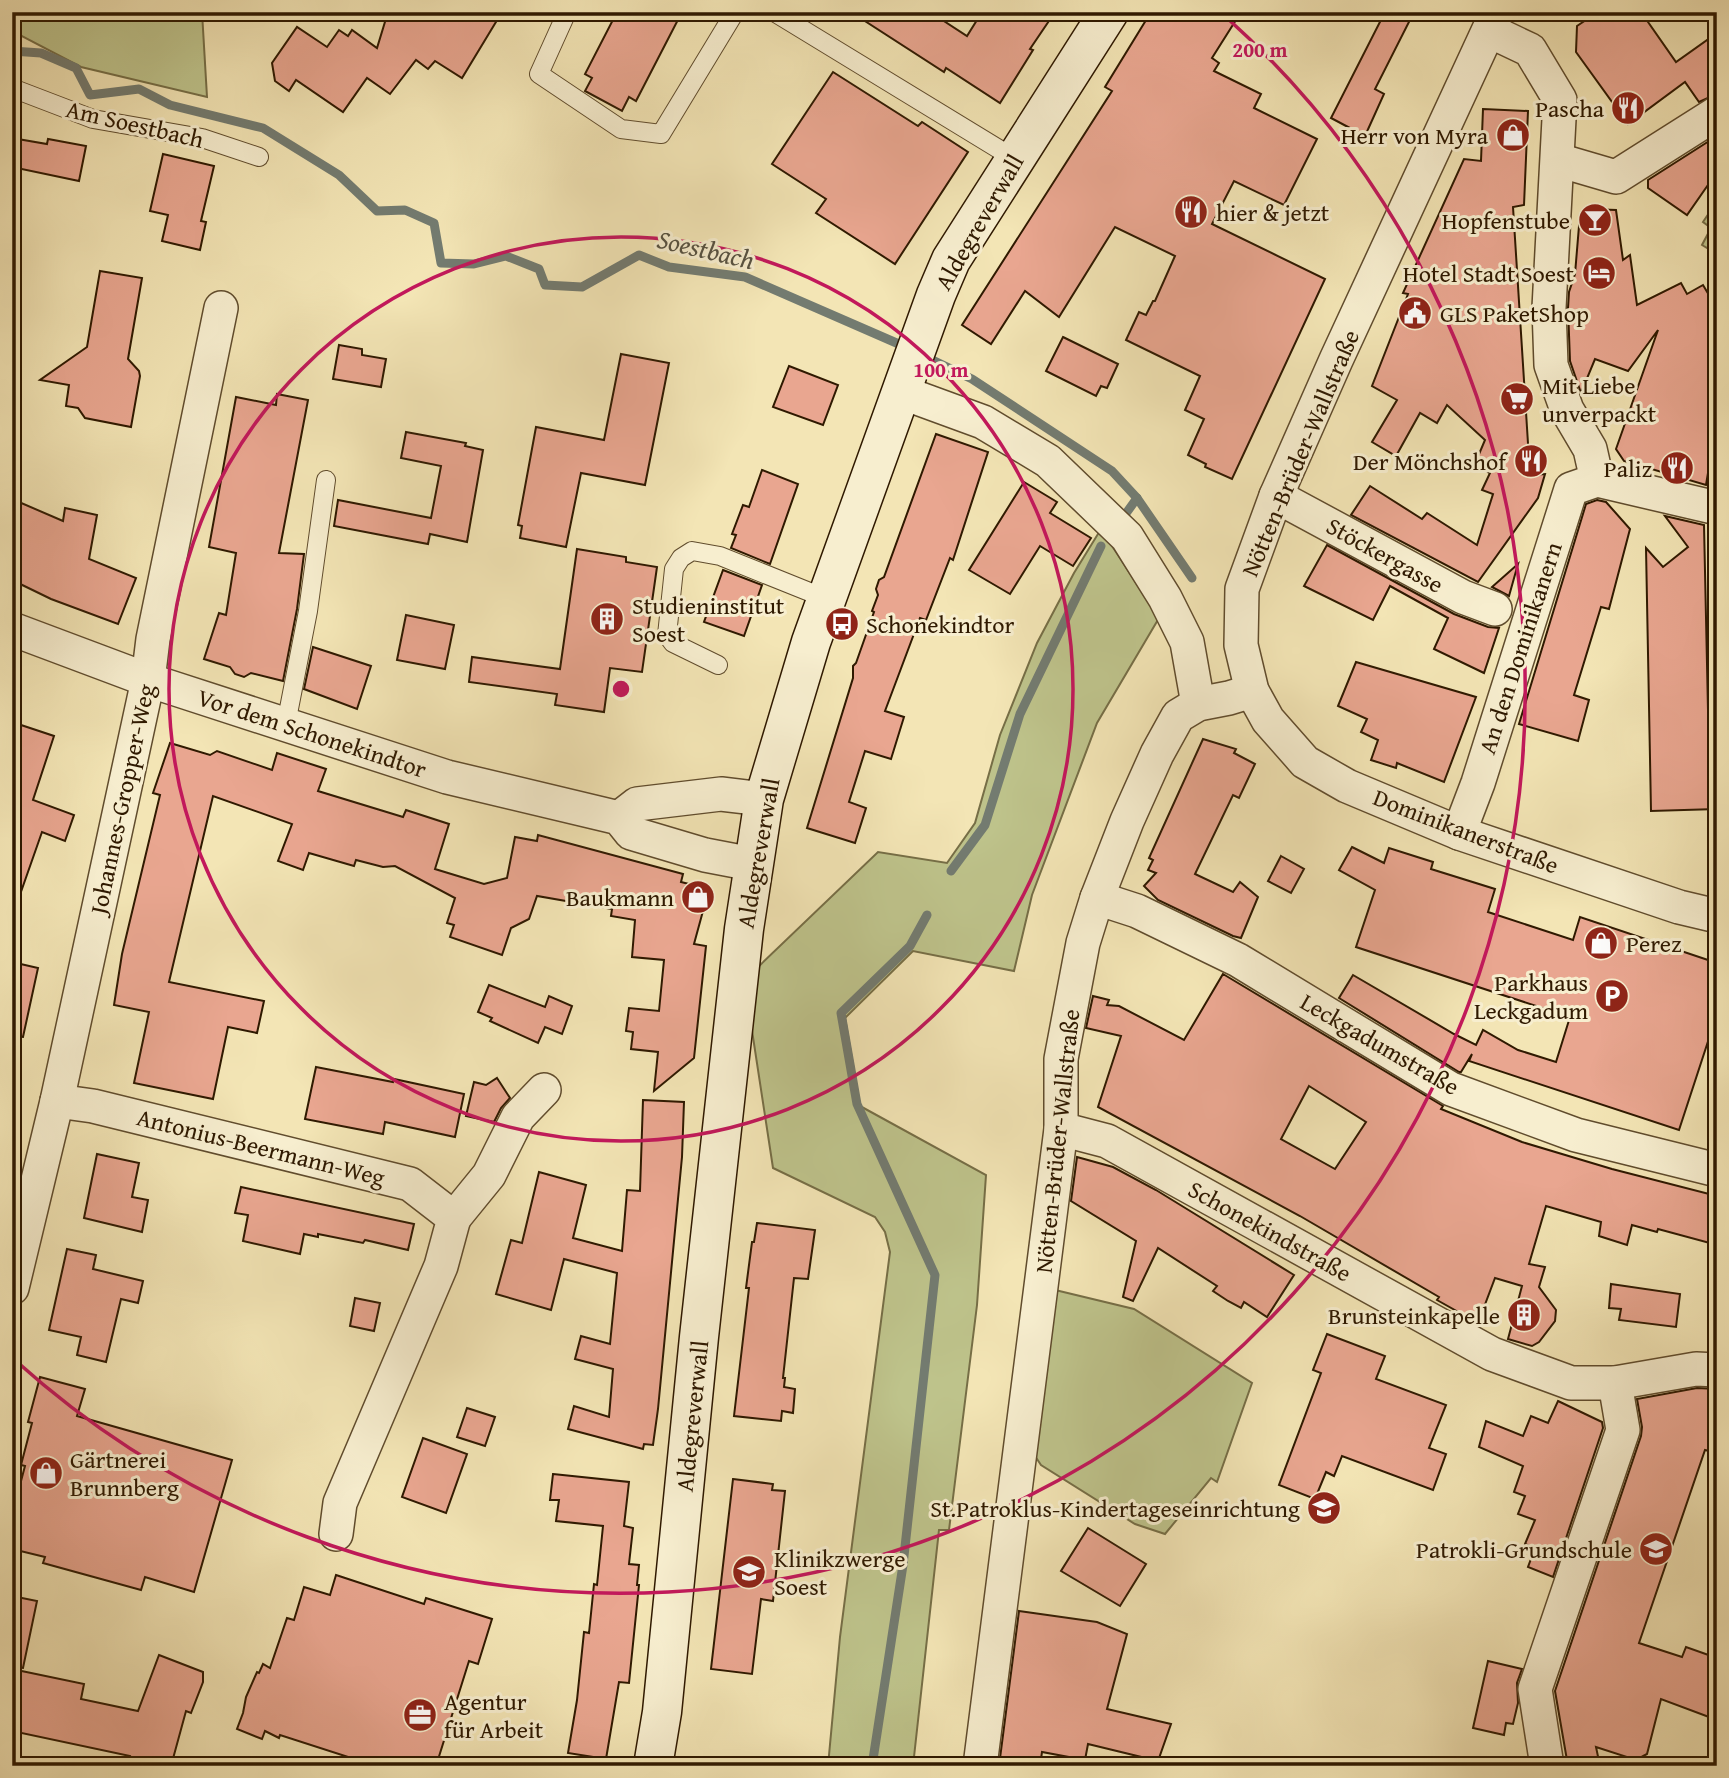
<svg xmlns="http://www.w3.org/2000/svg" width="1729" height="1778" viewBox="0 0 1729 1778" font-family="'Gentium Book Plus',serif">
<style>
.green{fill:#bec38b;stroke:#766e46;stroke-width:2}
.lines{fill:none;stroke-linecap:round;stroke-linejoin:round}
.stream{stroke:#737b70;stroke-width:9}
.building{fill:#e9a690;stroke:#2f1900;stroke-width:2;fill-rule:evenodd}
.lane-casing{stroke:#604c2d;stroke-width:20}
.street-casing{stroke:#604c2d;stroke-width:36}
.secondary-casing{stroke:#2f1900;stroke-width:41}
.lane{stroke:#f7eecf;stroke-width:18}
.street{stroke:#f7eecf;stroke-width:33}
.secondary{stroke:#f7eecf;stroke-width:38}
.ring{fill:none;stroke:#c2185b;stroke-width:3.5}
.labels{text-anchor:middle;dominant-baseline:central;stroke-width:6;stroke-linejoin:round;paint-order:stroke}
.poi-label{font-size:24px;fill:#2f1900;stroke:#f7eecf;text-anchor:end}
.street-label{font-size:24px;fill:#2f1900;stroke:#f7eecf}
.water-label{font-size:26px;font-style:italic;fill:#575241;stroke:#f7eecf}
.centre{fill:#c2185b;stroke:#f7eecf;stroke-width:3.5}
.ring-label{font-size:21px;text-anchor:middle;font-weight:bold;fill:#c2185b;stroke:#f7eecf;stroke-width:6;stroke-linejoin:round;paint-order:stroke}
</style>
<rect width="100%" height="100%" fill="#f3e5b5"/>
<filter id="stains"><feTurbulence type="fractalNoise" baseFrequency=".00286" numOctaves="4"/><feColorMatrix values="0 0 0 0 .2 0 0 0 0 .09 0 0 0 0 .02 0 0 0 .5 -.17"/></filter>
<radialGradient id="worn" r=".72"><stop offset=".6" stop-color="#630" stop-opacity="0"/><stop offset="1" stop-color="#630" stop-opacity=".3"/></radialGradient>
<g class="green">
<path d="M12,12H202L207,97L81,67L12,31Z"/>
<path d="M1717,201V236L1707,248L1702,245L1711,228L1703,222Z"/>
<path d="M1101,529L1159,618L1097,723L1032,895L1014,971L913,951L845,1018L860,1106L986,1175L977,1305L949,1530H939L913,1766H828L840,1637L890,1252L885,1232L875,1217L773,1168L751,1024L757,968L878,852L947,863L975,823L1000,735L1037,643L1074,573Z"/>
<path d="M1051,1289L1134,1309L1252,1383L1217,1482L1211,1478L1165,1534L1135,1524L1041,1465L1035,1456Z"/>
</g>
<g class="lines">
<g class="stream">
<path d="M12,51L41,53L76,68L90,95L139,89L170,105L263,128L339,175L377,211L405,210L434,223L441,263L474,264L506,256L539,269L545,285L582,287L639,255L669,267L745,277L908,348"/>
<path d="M924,356L972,379L1112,471L1137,498L1192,578"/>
<path d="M1127,512L1137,498"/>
<path d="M951,871L985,825L1020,714L1101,546"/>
<path d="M872,1766L903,1565L935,1275L857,1104L841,1013L910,946L927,915"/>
</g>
</g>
<g class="building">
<path d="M388,12H502L462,78L435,61L428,69L416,60L390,94L367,78L343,112L296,80L289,91L275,81L272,63L297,27L327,47L339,30L348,36L352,30L377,48Z"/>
<path d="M617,12H682L636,101L629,97L622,111L585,91L592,78L585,74Z"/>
<path d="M851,12H930L967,36L982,12H1055L1030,49L1033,50L1000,103L946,68L944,72Z"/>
<path d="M1151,12H1241L1212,58L1219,63L1214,71L1261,94L1254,108L1317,139L1284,205L1234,181L1212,224L1325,279L1232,479L1205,467L1206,464L1188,455L1204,419L1185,410L1200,376L1126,340L1139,312L1146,315L1153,301H1155L1175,256L1115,227L1059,317L1025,291L991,344L962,325L1112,91L1105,87Z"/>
<path d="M1385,12H1414L1375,89L1384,94L1365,136L1331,118Z"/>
<path d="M1598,12H1641L1676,62L1717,33V94L1699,102L1685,82L1628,124L1576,52L1577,26Z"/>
<path d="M833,72L918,126L922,122L968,152L895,264L816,213L826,199L772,164Z"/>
<path d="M1483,109L1528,111L1524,205L1513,207L1530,475L1545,474L1538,498L1478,582L1351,515L1370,486L1422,519L1427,513L1477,545L1493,494L1482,490L1490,473L1474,466L1485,440L1447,405L1437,423L1420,413L1396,456L1372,442L1397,400L1372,386L1408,294L1403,293L1464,159L1481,161Z"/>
<path d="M1717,136V172L1687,215L1648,188V180Z"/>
<path d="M12,138L47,144L48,139L86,146L79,181L12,167Z"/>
<path d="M163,154L214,166L201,221L206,222L200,250L162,241L168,215L150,211Z"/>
<path d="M1588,209L1616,210L1623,260L1630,255L1637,305L1681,283L1687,294L1703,285L1709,295L1717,302V475L1708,473L1706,485L1624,461L1616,449L1658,330L1628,371L1595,359L1581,393L1570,361L1568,308L1569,292L1575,274L1580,214Z"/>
<path d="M100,271L142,278L128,359L139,371L140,376L131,427L85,418L78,408L66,406L69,385L40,380L87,347Z"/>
<path d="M1063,337L1118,364L1107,388L1101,386L1096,396L1046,371Z"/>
<path d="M339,345L362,349V355L386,359L381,387L333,379Z"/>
<path d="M621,354L669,363L645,485L581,473L566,547L520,538L522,526L518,525L536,427L604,440Z"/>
<path d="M789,366L838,385L823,425L773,407Z"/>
<path d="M277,394L308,400L279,553L304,554L297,609L283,681L251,673L244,677L235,674L230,667L204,659L219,613L226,615L236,553L209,547L236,397L276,405Z"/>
<path d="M406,432L466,443L465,446L483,450L467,542L430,534L428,544L334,526L338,500L431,518L441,466L401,458Z"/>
<path d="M936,434L988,452L953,560L950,558L926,620L920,618L885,711L904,717L891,759L865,751L849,802L866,808L855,843L807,828L853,678V666L856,663L874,612L872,611L878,595L876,589L879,580L884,577Z"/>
<path d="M762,470L798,484L770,564L731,548L736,535L732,534L743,505L749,507Z"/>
<path d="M1024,482L1057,502L1050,513L1091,538L1073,566L1040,546L1010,594L969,570Z"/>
<path d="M12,499L63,521L65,508L97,515L89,559L136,578L118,624L51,599L12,580Z"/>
<path d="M1597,500L1606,502L1630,529L1609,609L1601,607L1574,695L1589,700L1578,741L1519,724L1586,504Z"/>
<path d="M1665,516L1704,525L1709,756H1717V809L1651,811L1646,548L1663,567L1688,547Z"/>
<path d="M1327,545L1454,614L1488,627L1499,628L1484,673L1434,649L1448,618L1390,586L1373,620L1304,586Z"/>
<path d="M577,549L626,557V562L657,567L642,672L610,668L604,712L555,705L557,694L469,682L472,657L560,669Z"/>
<path d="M1518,564L1509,596L1492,587Z"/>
<path d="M723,570L762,585L744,636L704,622Z"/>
<path d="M406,615L454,625L445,669L397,660Z"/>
<path d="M313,647L371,666L357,709L304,689Z"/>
<path d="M1356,662L1476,697L1444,782L1397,763L1396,768L1371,760L1378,740L1361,732L1367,719L1338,706Z"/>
<path d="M12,722L54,736L33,800L74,815L65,841L42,832L16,906H12Z"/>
<path d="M1203,739L1236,749L1234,753L1255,764L1239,798L1233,795L1195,874L1233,892L1240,882L1258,897L1241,938L1233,936L1158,900L1144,886L1156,873L1148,870L1153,860L1149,858Z"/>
<path d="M170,743L210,755L217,751L272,770L277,753L326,769L318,791L403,817L406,810L449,824L435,869L484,884L507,878L515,837L537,841L538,835L683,874L681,882L709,889L694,944L706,946L694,1058L654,1091L658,1052L631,1049L633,1032L626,1031L629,1008L659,1011L664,960L632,957L635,920L611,916L612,909L537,896L529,919L511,928L502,955L450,937L454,925L447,923L455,898L395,866L383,867L356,860L354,866L309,853L303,870L278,861L292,824L213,796L169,982L264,1001L257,1033L228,1027L213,1099L134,1083L149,1012L114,1005L122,954L160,795L153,793Z"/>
<path d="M1352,847L1384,863L1389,848L1433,862L1431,869L1495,889L1488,912L1573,940L1580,917L1717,963V1014L1679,1130L1469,1061L1472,1054L1461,1072H1459L1339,998L1353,975L1454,1034L1476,1045L1483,1030L1518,1050L1556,1062L1570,1017L1356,947L1375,890L1339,870Z"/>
<path d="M1281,856L1304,869L1291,893L1268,881Z"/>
<path d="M12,962L38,968L23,1037L12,1036Z"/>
<path d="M1223,974L1443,1106L1441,1109L1522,1142L1612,1169L1717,1196V1245L1658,1229L1657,1232L1632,1225L1627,1245L1599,1236L1601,1222L1546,1206L1529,1264L1545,1267L1539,1287L1556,1310L1555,1321L1539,1342L1532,1346L1508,1339L1522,1286L1495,1278L1478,1323L1437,1300L1439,1297L1300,1216L1098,1107L1121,1036L1086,1028L1093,996L1109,1000L1107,1005L1119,1006L1184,1040ZM1309,1086L1366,1122L1335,1169L1281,1139Z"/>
<path d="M489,985L545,1007L549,996L572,1006L562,1034L545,1027L538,1043L490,1021L492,1018L478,1012Z"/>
<path d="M316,1067L393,1082L394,1079L464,1094L455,1137L385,1122L383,1134L305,1119Z"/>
<path d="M497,1078L510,1098L501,1108L494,1122L466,1116L474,1082L486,1085Z"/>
<path d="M643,1100L684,1102L682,1157L658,1409L653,1445L644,1444L643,1449L568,1429L574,1406L609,1417L613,1369L575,1359L581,1336L610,1344L617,1273L564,1259L551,1310L496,1294L511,1240L522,1243L539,1172L586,1185L573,1238L622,1251L627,1190L640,1191Z"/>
<path d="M97,1154L139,1163L132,1197L148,1200L142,1232L84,1218Z"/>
<path d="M1077,1157L1113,1167L1156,1190L1294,1275L1267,1317L1244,1302L1241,1308L1228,1301L1213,1291L1217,1286L1158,1248L1133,1301L1123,1297L1136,1241L1071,1201Z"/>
<path d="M241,1187L414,1224L408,1250L365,1240L363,1243L318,1234V1237L304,1234L300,1254L243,1241L248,1215L235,1213Z"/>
<path d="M757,1223L815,1230L808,1279L794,1278L783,1378H785L784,1387L795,1389L793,1413L782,1411L781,1421L734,1416L749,1288H746L752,1242H754Z"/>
<path d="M67,1249L96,1255L93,1269L143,1281L138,1303L121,1299L106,1362L77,1355L81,1337L49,1330Z"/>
<path d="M1611,1284L1680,1294L1676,1327L1619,1320L1621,1309L1609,1308Z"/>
<path d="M355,1298L380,1303L374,1331L350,1326Z"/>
<path d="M1327,1334L1385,1356L1376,1379L1446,1405L1429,1448L1446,1454L1433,1490L1342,1456L1334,1476L1326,1472L1315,1499L1279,1485L1321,1373L1313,1370Z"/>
<path d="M40,1377L85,1389L77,1416L232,1460L194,1592L145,1577L141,1590L43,1563L45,1557L12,1549V1515L25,1466L21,1465L32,1423L28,1422Z"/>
<path d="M1697,1388L1717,1389V1453L1705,1450L1639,1643L1682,1657L1686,1647L1717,1658V1720L1661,1699L1647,1754L1636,1760L1596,1747L1600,1766H1568L1555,1691L1641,1436L1642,1427L1637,1399Z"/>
<path d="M1558,1401L1602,1422L1603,1428L1553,1577L1528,1567L1535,1548L1525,1544L1535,1520L1518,1514L1525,1496L1514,1492L1523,1466L1479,1447L1486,1421L1523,1436L1531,1416L1548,1423Z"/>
<path d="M467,1408L495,1417L485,1446L457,1437Z"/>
<path d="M423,1438L467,1454L446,1513L402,1497Z"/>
<path d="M553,1474L629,1482L624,1526L633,1528L629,1564L639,1565L637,1585H639L629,1683L619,1682L606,1759L568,1753L577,1700L584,1632L589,1633L594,1584L597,1585L603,1526L556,1521L559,1500H550Z"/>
<path d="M733,1479L773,1484L772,1490L785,1491L773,1601L761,1599L752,1674L711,1669Z"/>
<path d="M1088,1528L1146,1564L1120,1606L1061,1571Z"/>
<path d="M336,1575L424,1604L426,1598L492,1619L478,1664L469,1661L436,1766H376L280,1735L279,1738L265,1731L262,1739L237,1729L243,1713L246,1697L257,1672L259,1673L263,1664L270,1668L287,1618L294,1620L304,1587L330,1595Z"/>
<path d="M12,1596L37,1601L23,1668L12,1667Z"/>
<path d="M1019,1611L1097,1622L1127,1634L1107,1709L1171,1724L1158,1761L1088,1744L1085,1760L1042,1752L1040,1766H999Z"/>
<path d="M159,1655L203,1672V1682L191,1713L186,1711L171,1766H128L130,1756L12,1731V1669L84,1684L81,1699L138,1711Z"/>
<path d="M1488,1661L1522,1669L1517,1683L1518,1703L1513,1724L1506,1723L1504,1735L1473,1728Z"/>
</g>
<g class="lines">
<g class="lane-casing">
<g id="lane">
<path d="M567,12L539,74L621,129L661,134L735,12"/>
<path d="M774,12L1015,159"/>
<path d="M12,88L93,119L202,138L259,157"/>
<path d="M718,665L673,643L667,635L674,569L681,558L692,551L720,556L827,599"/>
<path d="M286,724L308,611L326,480"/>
</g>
</g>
<g class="street-casing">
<g id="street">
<path d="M1497,12L1336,360L1276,496L1242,589L1241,645L1252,691L1268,720L1305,762L1347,786L1459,833L1679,907L1717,916"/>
<path d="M1490,31L1530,50L1560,100L1549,308L1551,365L1567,410L1590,449L1597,480"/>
<path d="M1558,160L1616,177L1717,113"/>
<path d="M901,392L983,422L1048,461L1127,537L1165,598L1187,642L1198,704"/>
<path d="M1597,480L1717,508"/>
<path d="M1276,496L1463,597L1495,609"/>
<path d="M12,629L148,680L447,777L619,818L631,833L705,855L752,864"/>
<path d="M619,818L637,804L721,794L764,799"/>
<path d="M1459,833L1478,783L1571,489L1597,480"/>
<path d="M1097,898L1137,911L1238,960L1451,1089L1576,1135L1717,1170"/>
<path d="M57,1101L93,1106L410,1184L454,1218L441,1266L340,1503L336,1534"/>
<path d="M1061,1129L1107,1141L1492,1354L1571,1383H1615L1696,1369L1717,1370"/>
<path d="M454,1218L489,1175L518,1117L544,1090"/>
<path d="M12,1288L57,1101L148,680L153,639L221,308"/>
<path d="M980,1766L1061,1129V1059L1083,943L1097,898L1127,821L1157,754L1178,716L1198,704L1229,698L1252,691"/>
<path d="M1547,1766L1535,1689L1623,1430L1615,1383"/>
</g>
</g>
<g class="secondary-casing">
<path id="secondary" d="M653,1766L662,1712L699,1337L744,929L764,799L811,642L936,295L951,260L1109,12"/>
</g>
<use href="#lane" class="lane"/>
<use href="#street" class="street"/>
<use href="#secondary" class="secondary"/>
</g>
<g class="ring">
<circle cx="621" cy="689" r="452"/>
<path d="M1226 17A904 904 0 1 1 16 1361"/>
</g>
<defs>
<g id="restaurant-disc" transform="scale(1.75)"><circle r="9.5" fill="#8f2418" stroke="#f7eecf"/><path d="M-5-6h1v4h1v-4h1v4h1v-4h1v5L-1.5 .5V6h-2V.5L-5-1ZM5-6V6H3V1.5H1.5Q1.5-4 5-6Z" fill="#fff"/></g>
<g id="shop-disc" transform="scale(1.75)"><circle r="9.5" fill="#8f2418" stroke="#f7eecf"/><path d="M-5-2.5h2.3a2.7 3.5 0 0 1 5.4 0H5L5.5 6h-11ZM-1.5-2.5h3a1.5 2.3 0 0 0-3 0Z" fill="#fff"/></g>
<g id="bar-disc" transform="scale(1.75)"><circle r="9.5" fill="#8f2418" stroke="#f7eecf"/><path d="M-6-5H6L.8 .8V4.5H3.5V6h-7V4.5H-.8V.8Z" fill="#fff"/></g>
<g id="hotel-disc" transform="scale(1.75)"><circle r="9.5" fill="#8f2418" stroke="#f7eecf"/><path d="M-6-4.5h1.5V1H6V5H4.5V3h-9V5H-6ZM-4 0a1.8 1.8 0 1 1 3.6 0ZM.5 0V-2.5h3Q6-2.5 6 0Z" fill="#fff"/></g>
<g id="civic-disc" transform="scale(1.75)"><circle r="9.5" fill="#8f2418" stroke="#f7eecf"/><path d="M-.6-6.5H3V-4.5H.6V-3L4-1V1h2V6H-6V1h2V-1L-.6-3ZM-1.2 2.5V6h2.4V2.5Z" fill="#fff"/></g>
<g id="supermarket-disc" transform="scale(1.75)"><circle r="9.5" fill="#8f2418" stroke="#f7eecf"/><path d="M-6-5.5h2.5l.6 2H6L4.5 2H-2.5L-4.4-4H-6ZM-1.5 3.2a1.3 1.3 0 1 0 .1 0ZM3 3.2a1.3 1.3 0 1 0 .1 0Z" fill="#fff"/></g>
<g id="building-disc" transform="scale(1.75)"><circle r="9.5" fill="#8f2418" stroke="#f7eecf"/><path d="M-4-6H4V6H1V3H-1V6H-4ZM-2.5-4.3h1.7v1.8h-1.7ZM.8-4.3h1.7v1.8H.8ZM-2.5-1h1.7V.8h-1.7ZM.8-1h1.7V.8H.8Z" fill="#fff"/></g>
<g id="bus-disc" transform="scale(1.75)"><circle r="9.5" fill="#8f2418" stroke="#f7eecf"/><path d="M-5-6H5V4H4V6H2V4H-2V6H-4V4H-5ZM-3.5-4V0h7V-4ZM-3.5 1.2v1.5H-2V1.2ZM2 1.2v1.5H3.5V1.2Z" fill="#fff"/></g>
<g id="parking-disc" transform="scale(1.75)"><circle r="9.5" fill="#8f2418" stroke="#f7eecf"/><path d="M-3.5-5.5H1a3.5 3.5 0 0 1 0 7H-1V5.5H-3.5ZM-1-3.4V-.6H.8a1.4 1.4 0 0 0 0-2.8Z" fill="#fff"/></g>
<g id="school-disc" transform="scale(1.75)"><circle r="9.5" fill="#8f2418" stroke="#f7eecf"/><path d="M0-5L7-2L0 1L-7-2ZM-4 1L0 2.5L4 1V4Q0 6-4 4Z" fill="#fff"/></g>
<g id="office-disc" transform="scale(1.75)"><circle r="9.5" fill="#8f2418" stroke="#f7eecf"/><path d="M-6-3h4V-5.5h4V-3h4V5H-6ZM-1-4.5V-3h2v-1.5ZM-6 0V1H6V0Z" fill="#fff"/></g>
</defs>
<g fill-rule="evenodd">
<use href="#restaurant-disc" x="1628" y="108"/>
<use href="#shop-disc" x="1513" y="135"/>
<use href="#restaurant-disc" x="1191" y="212"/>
<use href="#bar-disc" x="1595" y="220"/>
<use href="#hotel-disc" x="1599" y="273"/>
<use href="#civic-disc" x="1415" y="313"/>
<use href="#supermarket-disc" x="1517" y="399"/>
<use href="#restaurant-disc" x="1531" y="461"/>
<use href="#restaurant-disc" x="1677" y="468"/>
<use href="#building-disc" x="607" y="619"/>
<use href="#bus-disc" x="842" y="624"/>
<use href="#shop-disc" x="698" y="897"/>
<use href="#shop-disc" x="1601" y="943"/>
<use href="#parking-disc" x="1612" y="996"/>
<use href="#building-disc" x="1524" y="1315"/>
<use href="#shop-disc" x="46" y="1473"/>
<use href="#school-disc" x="1324" y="1508"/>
<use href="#school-disc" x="1656" y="1549"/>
<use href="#school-disc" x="749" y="1572"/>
<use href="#office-disc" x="420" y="1715"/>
</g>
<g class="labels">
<g class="poi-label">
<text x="1604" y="108">Pascha</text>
<text x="1488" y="135">Herr von Myra</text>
<text x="1216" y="212" text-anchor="start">hier &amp; jetzt</text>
<text x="1570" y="220">Hopfenstube</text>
<text x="1574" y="273">Hotel Stadt Soest</text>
<text x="1440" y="313" text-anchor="start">GLS PaketShop</text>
<text x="1542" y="385" text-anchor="start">Mit Liebe<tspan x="1542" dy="28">unverpackt</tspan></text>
<text x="1506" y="461">Der Mönchshof</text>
<text x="1652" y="468">Paliz</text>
<text x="632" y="605" text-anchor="start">Studieninstitut<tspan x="632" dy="28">Soest</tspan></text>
<text x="866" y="624" text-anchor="start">Schonekindtor</text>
<text x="674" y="897">Baukmann</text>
<text x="1626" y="943" text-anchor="start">Perez</text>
<text x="1588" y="982">Parkhaus<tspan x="1588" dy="28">Leckgadum</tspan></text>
<text x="1500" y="1315">Brunsteinkapelle</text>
<text x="70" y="1459" text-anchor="start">Gärtnerei<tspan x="70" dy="28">Brunnberg</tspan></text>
<text x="1300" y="1508">St.Patroklus-Kindertageseinrichtung</text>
<text x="1632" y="1549">Patrokli-Grundschule</text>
<text x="774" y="1558" text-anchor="start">Klinikzwerge<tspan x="774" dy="28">Soest</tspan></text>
<text x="444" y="1701" text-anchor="start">Agentur<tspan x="444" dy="28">für Arbeit</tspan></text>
</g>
<g class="street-label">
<text transform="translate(135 124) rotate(13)">Am Soestbach</text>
<text transform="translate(979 222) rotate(-60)">Aldegreverwall</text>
<text transform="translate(1300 453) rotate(-67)">Nötten-Brüder-Wallstraße</text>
<text transform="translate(1385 555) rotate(29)">Stöckergasse</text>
<text transform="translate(1520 648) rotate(-72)">An den Dominikanern</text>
<text transform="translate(312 733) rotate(18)">Vor dem Schonekindtor</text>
<text transform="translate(122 799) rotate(-78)">Johannes-Gropper-Weg</text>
<text transform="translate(1466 831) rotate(21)">Dominikanerstraße</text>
<text transform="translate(758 853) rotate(-80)">Aldegreverwall</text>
<text transform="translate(1380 1044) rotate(30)">Leckgadumstraße</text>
<text transform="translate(1057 1141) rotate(-84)">Nötten-Brüder-Wallstraße</text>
<text transform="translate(261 1147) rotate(14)">Antonius-Beermann-Weg</text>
<text transform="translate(1270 1231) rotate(29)">Schonekindstraße</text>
<text transform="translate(692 1416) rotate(-84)">Aldegreverwall</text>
</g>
<g class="water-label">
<text transform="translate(706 249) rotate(13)">Soestbach</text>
</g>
</g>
<circle cx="621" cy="689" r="10" class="centre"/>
<g class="ring-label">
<text x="1260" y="57">200 m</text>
<text x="941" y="377">100 m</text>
</g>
<rect width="1729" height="1778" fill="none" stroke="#f3e5b5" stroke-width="42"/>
<rect x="14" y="14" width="1701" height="1750" fill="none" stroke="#2f1900" stroke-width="3.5"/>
<rect x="21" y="21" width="1687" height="1736" fill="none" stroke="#2f1900" stroke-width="2"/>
<rect width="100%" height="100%" filter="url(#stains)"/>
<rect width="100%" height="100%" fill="url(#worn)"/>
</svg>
